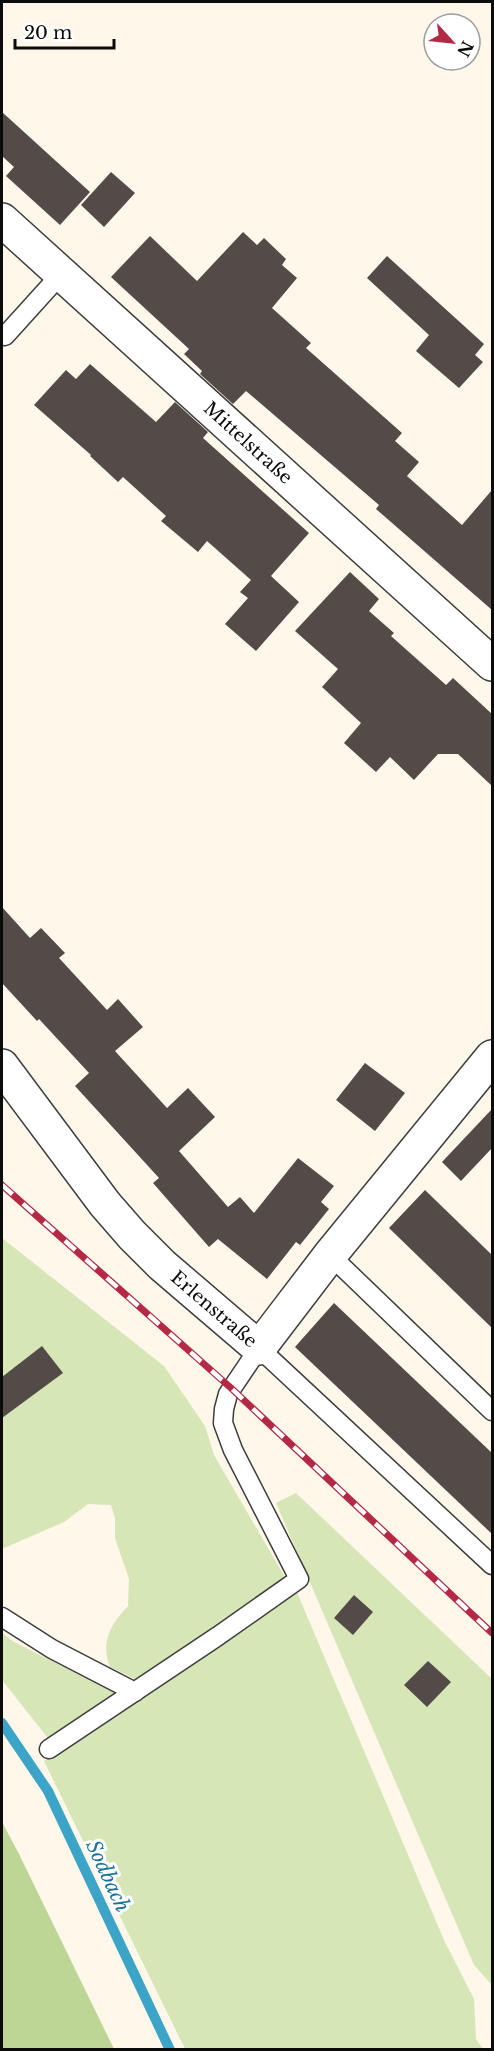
<svg xmlns="http://www.w3.org/2000/svg" width="494" height="2051" viewBox="0 0 494 2051" font-family="'Libre Baskerville',serif">
<style>
.green{fill:#d6e6b6}
.forest{fill:#bdd696}
.lines{fill:none;stroke-linecap:round;stroke-linejoin:round}
.stream{stroke:#3ca4c6;stroke-width:10}
.building{fill:#534b48}
.lane-casing{stroke:#3e3e3e;stroke-width:21}
.street-casing{stroke:#3e3e3e;stroke-width:36}
.lane{stroke:#fff;stroke-width:18}
.street{stroke:#fff;stroke-width:33}
.rail-casing{stroke:#b42a46;stroke-width:7}
.rail{stroke:#fff;stroke-width:4.5;stroke-dasharray:14;stroke-linecap:butt}
.labels{text-anchor:middle;dominant-baseline:central;stroke-width:6;stroke-linejoin:round;paint-order:stroke}
.street-label{font-size:18px;fill:#0b0b0b;stroke:#fff}
.water-label{font-size:20px;font-style:italic;fill:#1b7396;stroke:#fff}
</style>
<rect width="100%" height="100%" fill="#fef7ea"/>
<g class="green">
<path d="M2,1238L164,1366L205,1426L214,1455L286,1579L139,1681L110,1667C100,1642 111,1624 128,1606L129,1579L115,1538V1518L111,1505L88,1504L64,1522L2,1549Z"/>
<path d="M296,1493L492,1679V1985L474,1965L276,1503Z"/>
<path d="M296,1590L444,1940L474,1999L476,2039L483,2049H185L44,1761Z"/>
<path d="M2,1633L14,1642L119,1695L51,1742L2,1680Z"/>
</g>
<path class="forest" d="M2,1822L18,1852L114,2049H2Z"/>
<g class="lines">
<path class="stream" d="M2,1723L48,1791L170,2050"/>
</g>
<g class="building">
<path d="M2,112L90,192L60,225L6,176L14,167L2,156Z"/>
<path d="M111,172L135,193L104,227L81,205Z"/>
<path d="M243,232L257,245L264,238L286,259L282,265L297,278L272,308L311,343L306,348L402,433L395,441L419,462L407,476L462,525L492,490V610L376,509L379,505L246,391L233,404L200,374L202,371L184,354L189,349L111,277L150,236L197,281Z"/>
<path d="M387,256L484,344L475,355L483,362L459,388L416,351L429,335L367,278Z"/>
<path d="M90,364L156,422L175,402L208,432L203,438L309,533L271,576L299,602L256,651L225,624L248,598L240,592L251,580L207,541L198,552L161,521L166,516L123,477L118,482L90,456L91,455L34,405L66,370L76,379Z"/>
<path d="M350,572L379,599L369,611L394,633L391,636L446,685L453,678L492,714V786L458,754H438L414,780L390,757L376,772L344,743L361,723L322,687L338,669L295,631Z"/>
<path d="M2,907L30,938L41,928L65,953L59,958L107,1010L118,999L143,1027L115,1051L167,1108L188,1088L215,1117L179,1151L228,1207L240,1197L254,1213L298,1158L334,1186L321,1202L329,1209L300,1245L296,1242L267,1279L218,1239L209,1247L153,1183L159,1178L75,1086L89,1073L39,1019L37,1021L2,983Z"/>
<path d="M365,1063L405,1093L375,1131L336,1100Z"/>
<path d="M492,1109V1148L461,1181L442,1162Z"/>
<path d="M425,1190L492,1255V1328L389,1228Z"/>
<path d="M334,1303L492,1453V1534L295,1347Z"/>
<path d="M42,1346L63,1373L2,1418V1377Z"/>
<path d="M354,1595L373,1612L353,1635L334,1618Z"/>
<path d="M428,1661L451,1682L427,1707L404,1685Z"/>
</g>
<g class="lines">
<g class="lane-casing">
<g id="lane">
<path d="M5,336L61,274"/>
<path d="M330,1255L492,1411"/>
<path d="M2,1617L52,1649L135,1692"/>
<path d="M49,1749L218,1636L299,1579L233,1450L223,1423L224,1409L228,1394L259,1348L492,1565"/>
</g>
</g>
<g class="street-casing">
<g id="street">
<path id="s1" d="M2,220L492,664"/>
<path id="s2" d="M2,1066L105,1204L132,1235L162,1265L259,1348L330,1255L492,1057"/>
</g>
</g>
<use href="#lane" class="lane"/>
<use href="#street" class="street"/>
<g class="rail-casing">
<path id="rail" d="M2,1185L231,1388L492,1633"/>
</g>
<use href="#rail" class="rail"/>
</g>
<g class="labels">
<g class="street-label">
<text stroke="none"><textPath href="#s1" startOffset="332">Mittelstraße</textPath></text>
<text stroke="none"><textPath href="#s2" startOffset="324">Erlenstraße</textPath></text>
</g>
<g class="water-label">
<text transform="translate(108 1876) rotate(65)">Sodbach</text>
</g>
</g>
<rect width="494" height="2051" fill="none" stroke="#0b0b0b" stroke-width="6"/>
<g transform="translate(452 42) rotate(117)"><circle r="28" fill="#ffffff" stroke="#9d9d9d" stroke-width="1.5"/>
<path d="M0-4.5L10 22L0 15L-10 22Z" fill="#b42a46"/>
<text y="-9" font-size="16" font-weight="bold" text-anchor="middle" fill="#0b0b0b">N</text>
</g>
<path d="M15 39v9h99v-9" fill="none" stroke="#0b0b0b" stroke-width="3"/>
<text x="24" y="39" font-size="18" fill="#0b0b0b" stroke="#ffffff" stroke-width="4.5" paint-order="stroke">20 m</text>
</svg>
